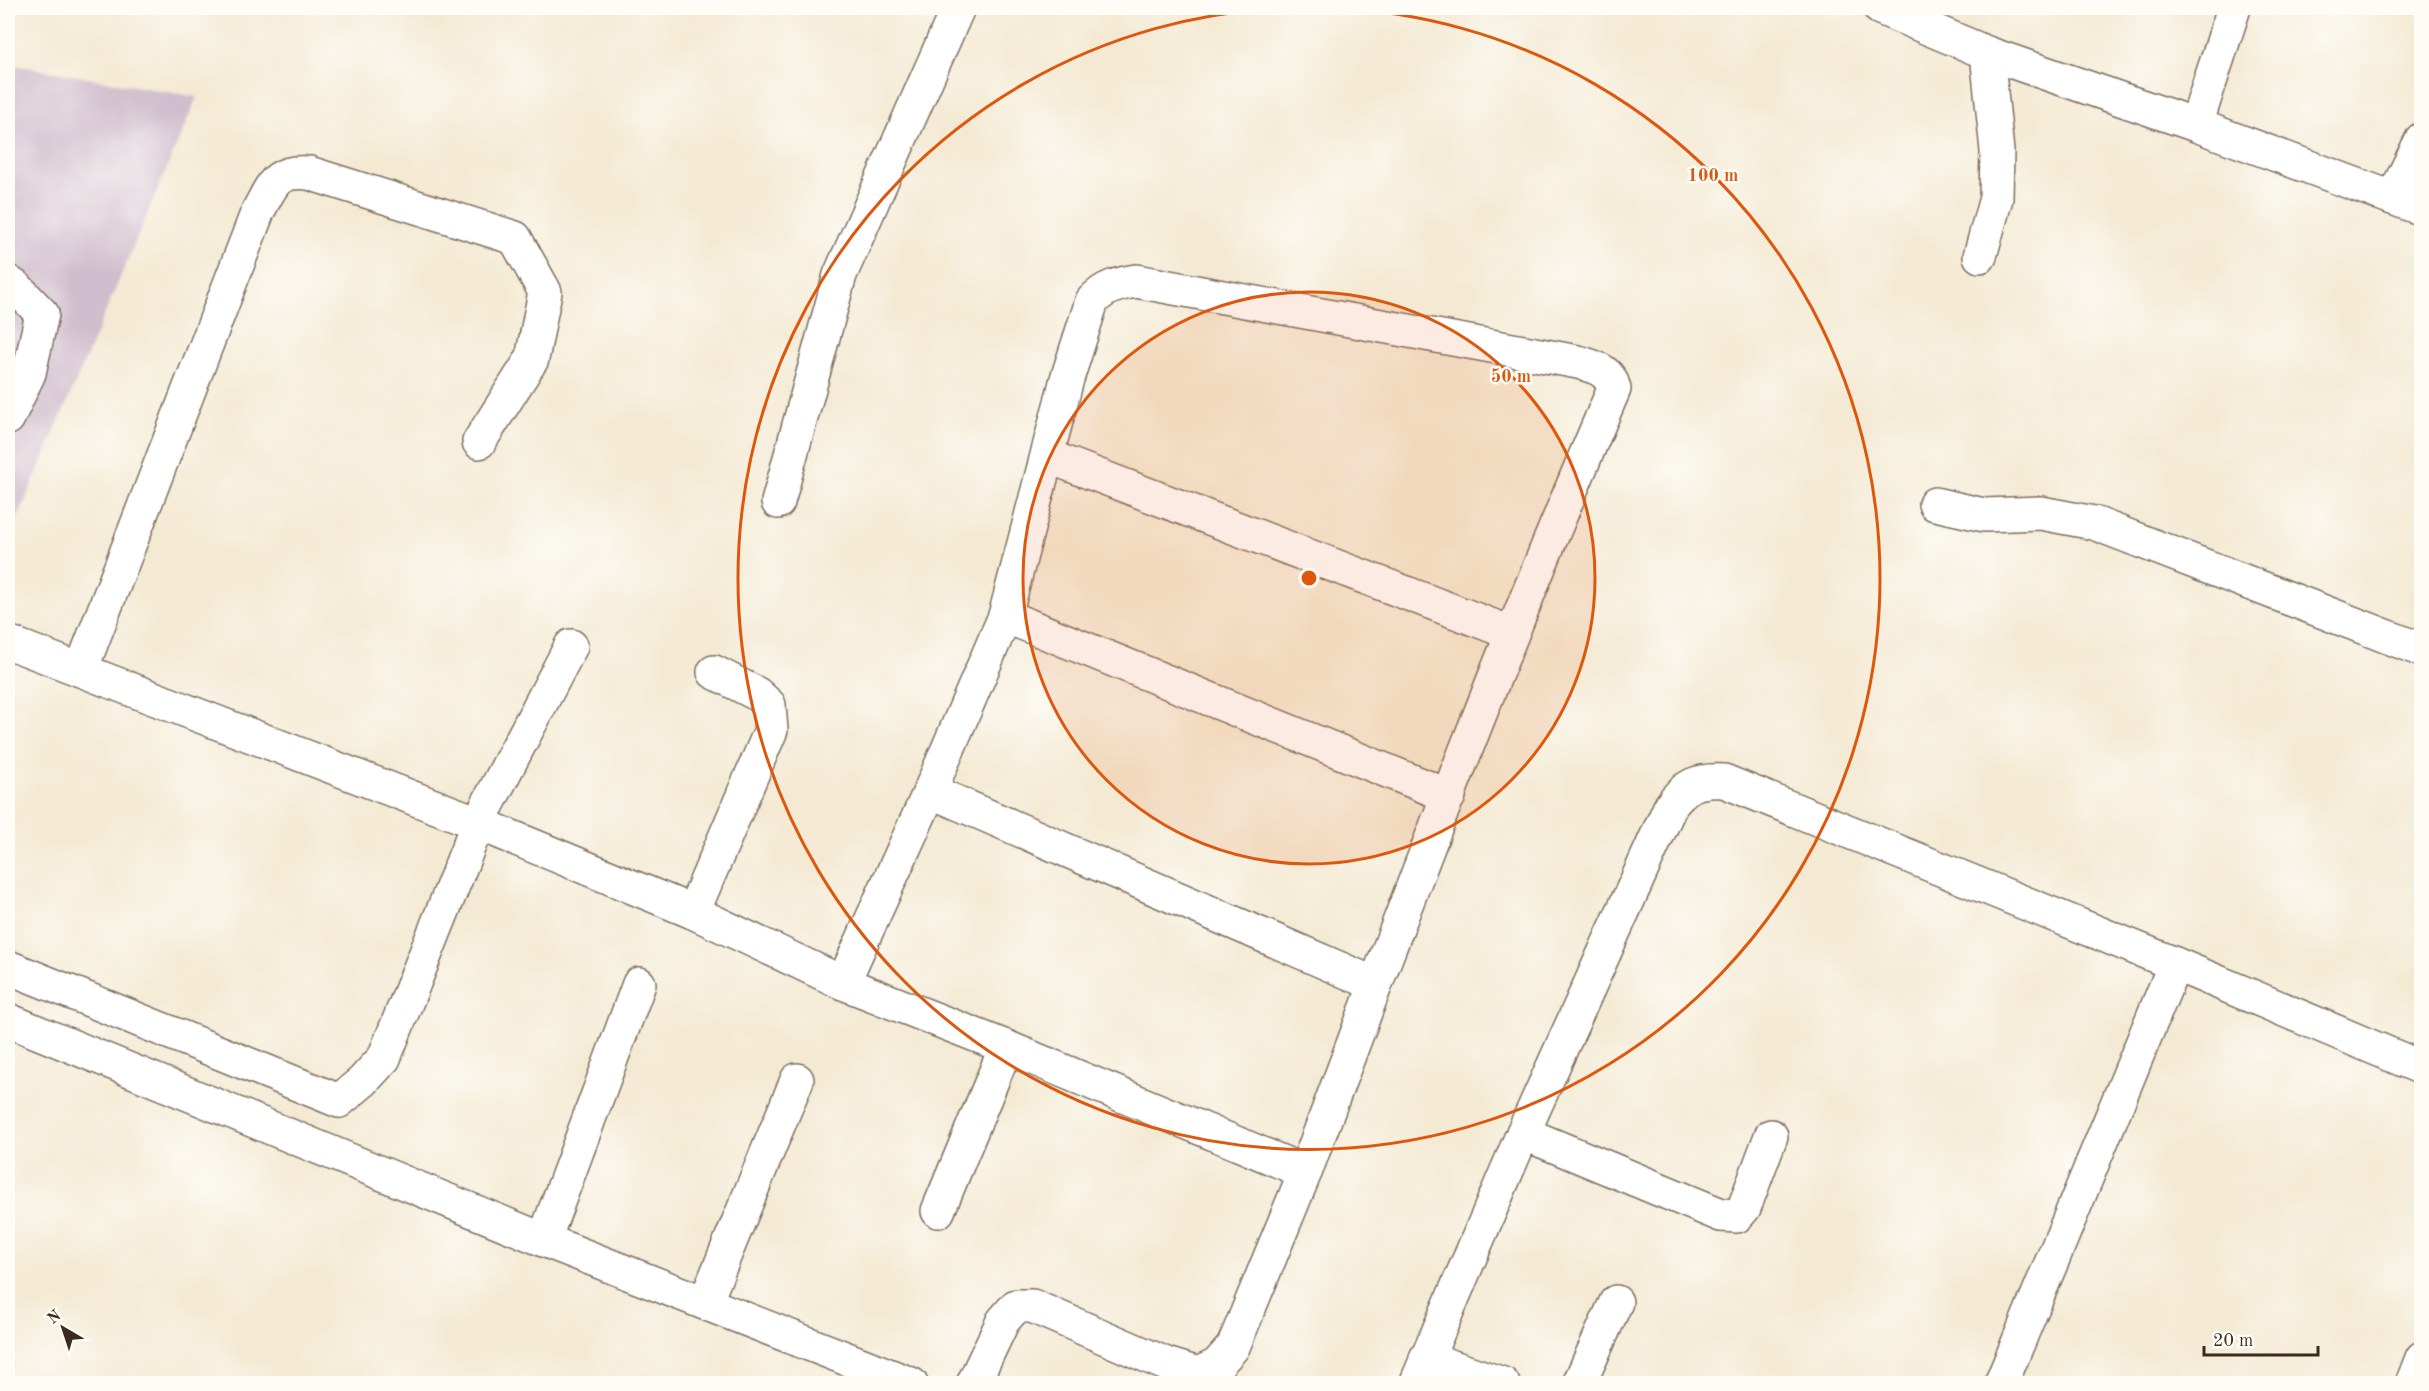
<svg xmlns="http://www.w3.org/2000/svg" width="2429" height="1391" viewBox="0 0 2429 1391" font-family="'Old Standard TT',serif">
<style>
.industrial{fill:#d0bdcd}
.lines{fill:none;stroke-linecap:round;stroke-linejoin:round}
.minor-casing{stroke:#7c6d5e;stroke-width:36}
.minor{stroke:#fff;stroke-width:33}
.ring{fill:none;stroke:#df570d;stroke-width:3}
.centre{fill:#df570d;stroke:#fdfcf7;stroke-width:3}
.ring-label{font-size:18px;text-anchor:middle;font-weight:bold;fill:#df570d;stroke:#fdfcf7;stroke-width:5;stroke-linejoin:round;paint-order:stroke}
</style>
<rect width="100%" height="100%" fill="#fdfcf7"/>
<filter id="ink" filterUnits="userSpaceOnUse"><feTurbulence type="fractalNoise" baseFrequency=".0167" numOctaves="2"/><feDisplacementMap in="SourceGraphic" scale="12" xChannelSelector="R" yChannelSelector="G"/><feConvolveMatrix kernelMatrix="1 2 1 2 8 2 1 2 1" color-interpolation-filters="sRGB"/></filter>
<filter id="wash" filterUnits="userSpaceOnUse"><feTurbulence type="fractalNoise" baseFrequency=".008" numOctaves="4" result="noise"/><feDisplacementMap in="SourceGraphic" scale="24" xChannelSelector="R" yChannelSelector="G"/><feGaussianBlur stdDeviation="1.35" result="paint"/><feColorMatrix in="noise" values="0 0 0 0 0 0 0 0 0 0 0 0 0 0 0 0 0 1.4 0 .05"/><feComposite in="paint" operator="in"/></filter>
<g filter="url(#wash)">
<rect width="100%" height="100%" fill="#f4ead4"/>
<path class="industrial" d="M8,64L197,97L8,541Z"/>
</g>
<g filter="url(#ink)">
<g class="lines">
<g class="minor-casing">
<g id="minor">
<path d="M1880,8L1987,53L2196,125L2422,209"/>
<path d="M2196,125L2234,8"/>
<path d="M2393,198L2422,139"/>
<path d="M1980,256L1996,198L1997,151L1987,53"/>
<path d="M8,282L17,288L42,314L29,373L8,418"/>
<path d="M1047,456L1511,633"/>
<path d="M778,502L840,275L958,8"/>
<path d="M1935,504L1984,515L2041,513L2094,523L2422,650"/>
<path d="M1005,616L1449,796"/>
<path d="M8,642L478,823L693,912L843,983L1006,1047L1291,1166L1306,1170C1404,907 1503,646 1614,389C1610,370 1595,367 1578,362L1136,281C1118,284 1105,287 1092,301L1067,379L1005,616L930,791L843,983"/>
<path d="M81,670L258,211C273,184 275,170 309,173L515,238L545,292L532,359L479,442"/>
<path d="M930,791L1375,984"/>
<path d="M693,912L771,730L769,705L757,694L714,672"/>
<path d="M8,967L339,1101L363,1081L384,1058L478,823L571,646"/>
<path d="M8,1020L544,1240L911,1384"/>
<path d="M1523,1133L1721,1215L1737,1216L1744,1208L1771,1136"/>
<path d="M938,1211L1006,1047"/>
<path d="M544,1240L639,984"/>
<path d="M705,1303L797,1080"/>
<path d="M1426,1358L1503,1384"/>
<path d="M973,1384L1003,1321L1016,1306H1032L1166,1364L1198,1374L1217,1365L1233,1347L1306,1170"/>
<path d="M1416,1384L1523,1133L1670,807C1684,785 1698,779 1724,781L2175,964L2422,1068"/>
<path d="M1579,1384L1616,1302"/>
<path d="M2001,1384L2175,964"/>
<path d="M2412,1384L2422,1358"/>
</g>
</g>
<use href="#minor" class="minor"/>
</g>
</g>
<circle cx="1309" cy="578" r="286" fill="#df570d" fill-opacity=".12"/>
<g class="ring">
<circle cx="1309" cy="578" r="286"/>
<path d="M1334 8A571 571 0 1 1 1284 8"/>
</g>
<circle cx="1309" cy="578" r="9" class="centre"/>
<g class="ring-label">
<text x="1713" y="181">100 m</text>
<text x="1511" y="382">50 m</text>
</g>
<rect width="2429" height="1391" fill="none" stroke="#fdfcf7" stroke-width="30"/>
<g transform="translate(63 1328) rotate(321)" stroke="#fdfcf7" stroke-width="4.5" paint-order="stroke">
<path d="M0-4.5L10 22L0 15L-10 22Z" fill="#3b2a1e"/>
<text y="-9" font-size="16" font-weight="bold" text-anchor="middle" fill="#3b2a1e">N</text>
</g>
<path d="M2204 1346v9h114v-9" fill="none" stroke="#3b2a1e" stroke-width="3"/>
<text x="2213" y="1346" font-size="18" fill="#3b2a1e" stroke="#fdfcf7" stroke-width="4.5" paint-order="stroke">20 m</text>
</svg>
